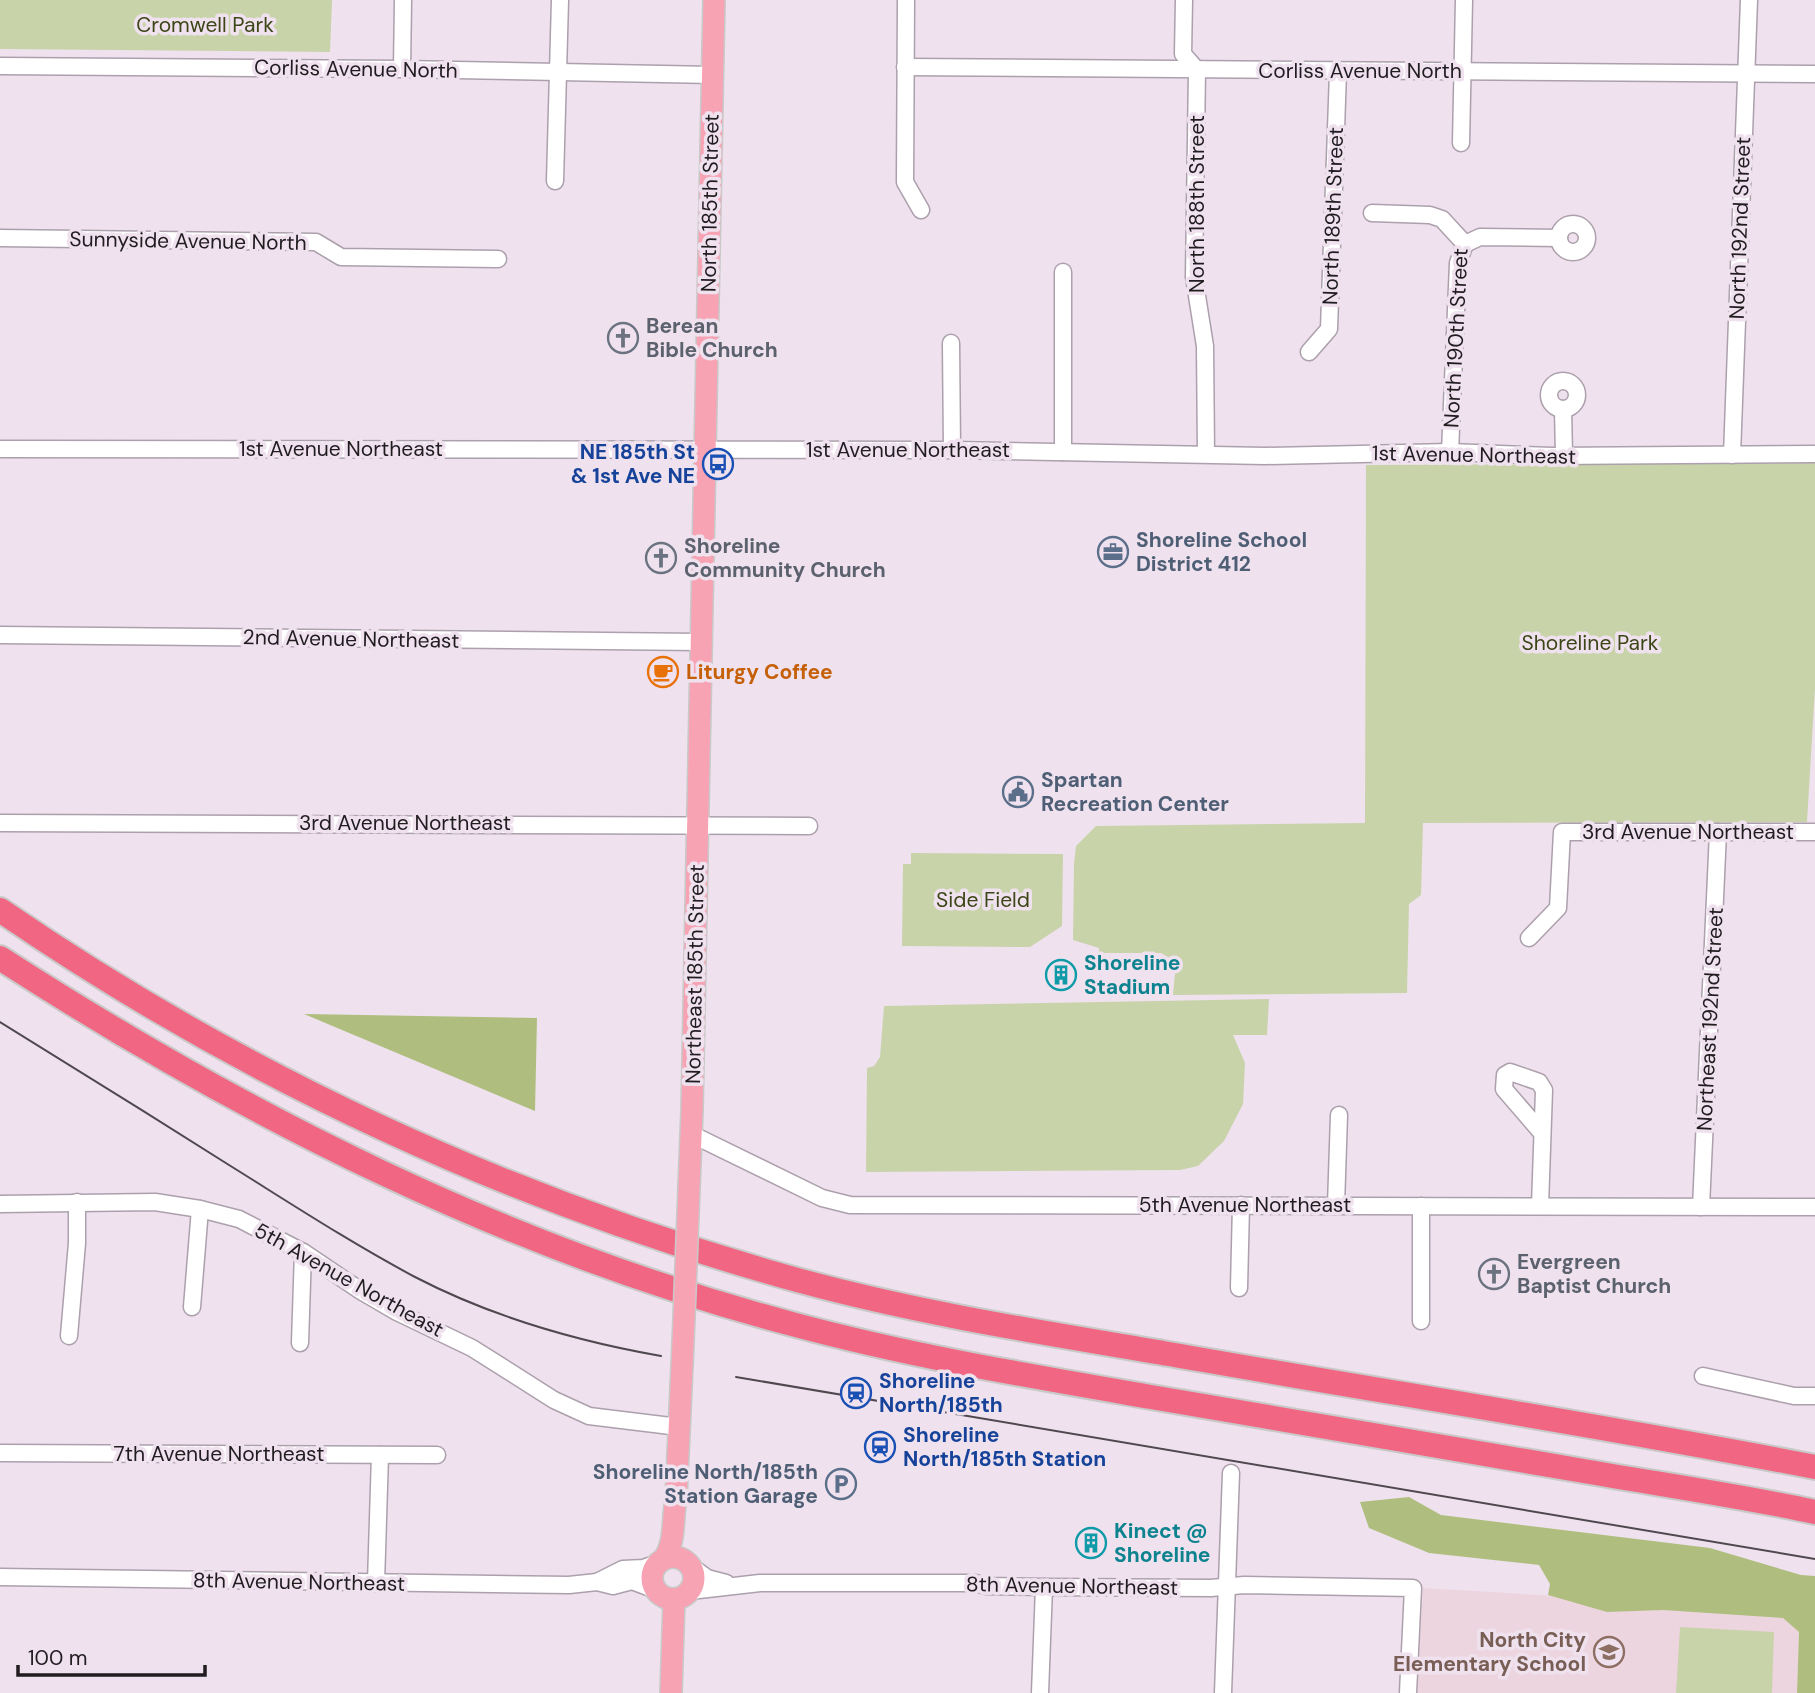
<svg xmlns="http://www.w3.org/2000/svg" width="1815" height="1693" viewBox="0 0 1815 1693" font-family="'DM Sans',sans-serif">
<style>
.education{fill:#edd5e0}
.green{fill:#c8d3aa}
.forest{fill:#afbe7f}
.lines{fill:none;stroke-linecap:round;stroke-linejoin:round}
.minor-casing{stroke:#aca0ac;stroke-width:19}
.major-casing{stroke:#c9c9c9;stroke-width:24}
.highway-casing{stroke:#c9c9c9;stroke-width:28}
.minor{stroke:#fff;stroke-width:16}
.major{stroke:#f7a3b4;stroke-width:21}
.highway{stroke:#f16682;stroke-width:24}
.tram{stroke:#4f494f;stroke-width:2}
.major-bridge-casing{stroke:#c9c9c9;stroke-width:24;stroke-linecap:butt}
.major-bridge{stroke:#f7a3b4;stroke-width:21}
.labels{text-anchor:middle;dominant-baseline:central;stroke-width:7;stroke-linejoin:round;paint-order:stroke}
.park-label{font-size:21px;fill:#3c4516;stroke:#efe2ee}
.street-label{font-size:21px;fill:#201c20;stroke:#efe2ee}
.worship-label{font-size:21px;font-weight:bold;fill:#5b616d;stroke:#efe2ee;text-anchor:start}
.transit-label{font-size:21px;font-weight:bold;fill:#164399;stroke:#efe2ee;text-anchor:start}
.service-label{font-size:21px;font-weight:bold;fill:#4e5e75;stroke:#efe2ee;text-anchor:start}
.food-label{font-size:21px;font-weight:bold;fill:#c56008;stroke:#efe2ee;text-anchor:start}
.culture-label{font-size:21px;font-weight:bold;fill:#0d838f;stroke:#efe2ee;text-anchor:start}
.education-label{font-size:21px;font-weight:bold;fill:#785e54;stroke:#efe2ee;text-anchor:end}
</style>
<rect width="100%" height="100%" fill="#efe2ee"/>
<path class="education" d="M1423,1588L1800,1610L1797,1693H1417Z"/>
<g class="green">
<path d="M0,0H332L330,52L0,49Z"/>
<path d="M1815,463V688L1807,822L1423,823L1421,895L1409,904L1407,993L1173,995L1176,962L1161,953H1099V948L1073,940L1074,864L1076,846L1096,826L1365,823L1366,465Z"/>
<path d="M911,853L1063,854L1062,926L1030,947L902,946L903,864H911Z"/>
<path d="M1269,999L1267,1035H1233L1245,1063L1243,1104L1224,1141L1198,1166L1180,1170L866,1172L867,1068L874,1066L880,1057L884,1006Z"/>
<path d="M1680,1627L1774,1632L1772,1693H1676Z"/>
</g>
<g class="forest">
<path d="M304,1014L537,1018L535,1111Z"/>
<path d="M1409,1497L1441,1515L1710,1548L1801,1575L1815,1576V1693H1797L1799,1632L1783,1618L1663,1610L1607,1612L1548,1595L1550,1584L1539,1565L1429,1553L1369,1528L1360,1502Z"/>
</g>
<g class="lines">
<g class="minor-casing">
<g id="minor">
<path d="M906,0L905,182L921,210"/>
<path d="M1184,0L1183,54L1197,70L1194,277L1205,346L1206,454"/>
<path d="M0,66L402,69L713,75"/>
<path d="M905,67L1815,74"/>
<path d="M402,69L403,0"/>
<path d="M1461,143L1464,0"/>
<path d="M555,181L560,0"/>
<path d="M1372,213L1430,215L1442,219L1465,244L1458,263L1450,452"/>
<circle cx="1573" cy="238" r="14"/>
<path d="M0,238L316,242L341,257L498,259"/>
<path d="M1465,244L1480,237L1559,238"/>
<path d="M951,343L952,450"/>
<path d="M1309,352L1329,329L1338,72"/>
<circle cx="1563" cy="395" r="14"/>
<path d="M1563,409L1564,456"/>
<path d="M0,449L952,450L1265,456L1450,452L1552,456L1815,454"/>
<path d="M1063,452V272"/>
<path d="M1732,455L1749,0"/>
<path d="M0,635L701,642"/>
<path d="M0,823L809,826"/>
<path d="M1529,938L1558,908L1562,832H1815"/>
<path d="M691,1134L822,1198L850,1205L1815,1207"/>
<path d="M0,1204L155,1202L200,1209L239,1219L303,1252L361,1291L397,1312L472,1348L554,1400L589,1416L679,1427"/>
<path d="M1336,1205L1339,1115"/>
<path d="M1421,1206V1321"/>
<path d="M1540,1206L1544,1090L1539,1082L1510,1072L1505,1075L1504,1089L1542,1133"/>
<path d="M1701,1207L1718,832"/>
<path d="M1239,1288L1241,1205"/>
<path d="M192,1307L200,1209"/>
<path d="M69,1336L77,1243V1202"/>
<path d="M300,1343L303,1252"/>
<path d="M1703,1376L1794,1396H1815"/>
<path d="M0,1453L437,1455"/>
<path d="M692,1567L707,1578L726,1583"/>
<path d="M0,1577L569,1585L597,1582L613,1586L632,1581L656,1590"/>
<path d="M597,1582L623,1569L643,1568L658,1563"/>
<path d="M376,1583L380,1455"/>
<path d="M690,1591L760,1583H975L987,1586L1044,1587L1211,1588L1244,1585L1413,1588L1408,1693"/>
<path d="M1040,1693L1044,1587"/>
<path d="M1223,1693L1231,1473"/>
</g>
</g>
<g class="major-casing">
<g id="major">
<path d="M688,1214L692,1110L714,0"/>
<circle cx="673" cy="1578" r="21"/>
<path d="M664,1559C676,1541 672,1518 676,1499L683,1343"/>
<path d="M671,1693L674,1599"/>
</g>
</g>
<g class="highway-casing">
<g id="highway">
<path d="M0,910C245,1078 514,1202 801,1281C922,1314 1046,1333 1169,1354C1384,1392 1601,1425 1815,1467"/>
<path d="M0,958C248,1118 506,1248 792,1324C910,1356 1030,1376 1151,1397C1293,1421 1436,1446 1578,1470C1657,1484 1737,1495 1815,1512"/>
</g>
</g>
<use href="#minor" class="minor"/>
<use href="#major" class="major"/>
<use href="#highway" class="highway"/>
<g class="tram">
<path d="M0,1022C76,1069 153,1117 229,1165C290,1203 351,1243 415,1277C492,1317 576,1341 661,1356"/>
<path d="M736,1377L1815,1559"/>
</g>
<g class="major-bridge-casing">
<path id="major-bridge" d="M683,1343L688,1214"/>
</g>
<use href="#major-bridge" class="major-bridge"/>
</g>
<defs>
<g id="church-ring" transform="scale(1.575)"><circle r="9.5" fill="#efe2ee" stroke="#6b7280" stroke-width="1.5"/><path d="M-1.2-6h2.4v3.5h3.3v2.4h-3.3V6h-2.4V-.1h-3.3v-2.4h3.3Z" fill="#6b7280"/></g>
<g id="bus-ring" transform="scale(1.575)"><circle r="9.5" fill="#efe2ee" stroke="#1a4fb4" stroke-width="1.5"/><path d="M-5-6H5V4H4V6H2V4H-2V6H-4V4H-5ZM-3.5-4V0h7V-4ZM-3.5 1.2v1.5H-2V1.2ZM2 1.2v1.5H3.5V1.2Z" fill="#1a4fb4"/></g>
<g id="office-ring" transform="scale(1.575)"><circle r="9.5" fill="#efe2ee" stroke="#5c6f8a" stroke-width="1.5"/><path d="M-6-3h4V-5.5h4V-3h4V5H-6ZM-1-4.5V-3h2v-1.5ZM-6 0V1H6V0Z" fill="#5c6f8a"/></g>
<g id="cafe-ring" transform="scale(1.575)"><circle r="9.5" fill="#efe2ee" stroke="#e8710a" stroke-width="1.5"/><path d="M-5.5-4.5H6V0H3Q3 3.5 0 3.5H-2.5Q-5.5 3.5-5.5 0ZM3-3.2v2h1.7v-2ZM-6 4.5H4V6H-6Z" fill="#e8710a"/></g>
<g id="civic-ring" transform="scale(1.575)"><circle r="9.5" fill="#efe2ee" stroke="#5c6f8a" stroke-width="1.5"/><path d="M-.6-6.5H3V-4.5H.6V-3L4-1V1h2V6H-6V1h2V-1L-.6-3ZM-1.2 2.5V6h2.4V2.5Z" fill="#5c6f8a"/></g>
<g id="building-ring" transform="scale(1.575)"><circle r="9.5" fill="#efe2ee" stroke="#0f9aa8" stroke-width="1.5"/><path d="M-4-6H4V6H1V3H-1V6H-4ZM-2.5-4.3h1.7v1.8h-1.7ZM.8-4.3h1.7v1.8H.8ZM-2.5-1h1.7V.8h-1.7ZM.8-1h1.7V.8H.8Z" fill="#0f9aa8"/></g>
<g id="station-ring" transform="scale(1.575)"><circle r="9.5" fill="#efe2ee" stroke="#1a4fb4" stroke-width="1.5"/><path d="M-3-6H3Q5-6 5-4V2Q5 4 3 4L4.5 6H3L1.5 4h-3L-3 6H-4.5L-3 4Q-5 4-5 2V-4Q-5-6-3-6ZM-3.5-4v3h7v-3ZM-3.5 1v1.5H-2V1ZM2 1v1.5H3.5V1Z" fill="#1a4fb4"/></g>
<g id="parking-ring" transform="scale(1.575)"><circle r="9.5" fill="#efe2ee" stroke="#5c6f8a" stroke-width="1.5"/><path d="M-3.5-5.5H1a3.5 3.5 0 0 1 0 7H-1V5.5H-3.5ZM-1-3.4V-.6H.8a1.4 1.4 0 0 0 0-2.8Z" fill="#5c6f8a"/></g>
<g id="school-ring" transform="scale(1.575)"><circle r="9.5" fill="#efe2ee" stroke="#8d6e63" stroke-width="1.5"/><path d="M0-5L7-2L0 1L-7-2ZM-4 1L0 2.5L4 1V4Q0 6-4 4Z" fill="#8d6e63"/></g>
</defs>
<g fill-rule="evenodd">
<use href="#church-ring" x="623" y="338"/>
<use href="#bus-ring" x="718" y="464"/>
<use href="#office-ring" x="1113" y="552"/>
<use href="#church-ring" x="661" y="558"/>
<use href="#cafe-ring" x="663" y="672"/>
<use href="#civic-ring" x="1018" y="792"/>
<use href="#building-ring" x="1061" y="975"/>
<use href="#church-ring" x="1494" y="1274"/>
<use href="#station-ring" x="856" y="1393"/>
<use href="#station-ring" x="880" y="1447"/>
<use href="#parking-ring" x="841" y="1484"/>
<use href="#building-ring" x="1091" y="1543"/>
<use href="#school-ring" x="1609" y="1652"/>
</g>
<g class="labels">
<g class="park-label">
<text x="205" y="25">Cromwell Park</text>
<text x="1590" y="643">Shoreline Park</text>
<text x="983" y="900">Side Field</text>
</g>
<g class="street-label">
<text transform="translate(356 69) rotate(1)">Corliss Avenue North</text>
<text x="1360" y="71">Corliss Avenue North</text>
<text transform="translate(710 203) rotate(-89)">North 185th Street</text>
<text transform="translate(1197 204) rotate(-90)">North 188th Street</text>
<text transform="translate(1333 216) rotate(-88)">North 189th Street</text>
<text transform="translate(1740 228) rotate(-88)">North 192nd Street</text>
<text transform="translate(188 241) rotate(1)">Sunnyside Avenue North</text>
<text transform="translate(1456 338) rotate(-87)">North 190th Street</text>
<text x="341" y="449">1st Avenue Northeast</text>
<text x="908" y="450">1st Avenue Northeast</text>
<text transform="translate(1474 455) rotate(1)">1st Avenue Northeast</text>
<text transform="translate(351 639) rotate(1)">2nd Avenue Northeast</text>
<text x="405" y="823">3rd Avenue Northeast</text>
<text x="1688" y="832">3rd Avenue Northeast</text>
<text transform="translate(695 974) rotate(-89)">Northeast 185th Street</text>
<text transform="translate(1710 1019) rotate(-87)">Northeast 192nd Street</text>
<text x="1245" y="1205">5th Avenue Northeast</text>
<text transform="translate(349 1280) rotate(29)">5th Avenue Northeast</text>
<text x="219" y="1454">7th Avenue Northeast</text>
<text transform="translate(299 1582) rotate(1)">8th Avenue Northeast</text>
<text transform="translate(1072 1586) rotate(1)">8th Avenue Northeast</text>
</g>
<g class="worship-label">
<text x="646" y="326">Berean<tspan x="646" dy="24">Bible Church</tspan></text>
<text x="684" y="546">Shoreline<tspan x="684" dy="24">Community Church</tspan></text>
<text x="1517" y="1262">Evergreen<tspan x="1517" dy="24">Baptist Church</tspan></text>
</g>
<g class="transit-label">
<text x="695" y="452" text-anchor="end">NE 185th St<tspan x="695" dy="24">&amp; 1st Ave NE</tspan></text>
<text x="879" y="1381">Shoreline<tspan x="879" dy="24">North/185th</tspan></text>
<text x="903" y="1435">Shoreline<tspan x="903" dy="24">North/185th Station</tspan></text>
</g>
<g class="service-label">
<text x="1136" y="540">Shoreline School<tspan x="1136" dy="24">District 412</tspan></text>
<text x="1041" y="780">Spartan<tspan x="1041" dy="24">Recreation Center</tspan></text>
<text x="818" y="1472" text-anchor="end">Shoreline North/185th<tspan x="818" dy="24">Station Garage</tspan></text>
</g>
<g class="food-label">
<text x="686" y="672">Liturgy Coffee</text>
</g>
<g class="culture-label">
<text x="1084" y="963">Shoreline<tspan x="1084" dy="24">Stadium</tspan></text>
<text x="1114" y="1531">Kinect @<tspan x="1114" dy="24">Shoreline</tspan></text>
</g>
<g class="education-label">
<text x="1586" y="1640">North City<tspan x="1586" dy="24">Elementary School</tspan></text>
</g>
</g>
<path d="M18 1665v10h187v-10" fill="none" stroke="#201c20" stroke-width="3.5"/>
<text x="28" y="1665" font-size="21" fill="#201c20" stroke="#efe2ee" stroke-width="5" paint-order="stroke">100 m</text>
</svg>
